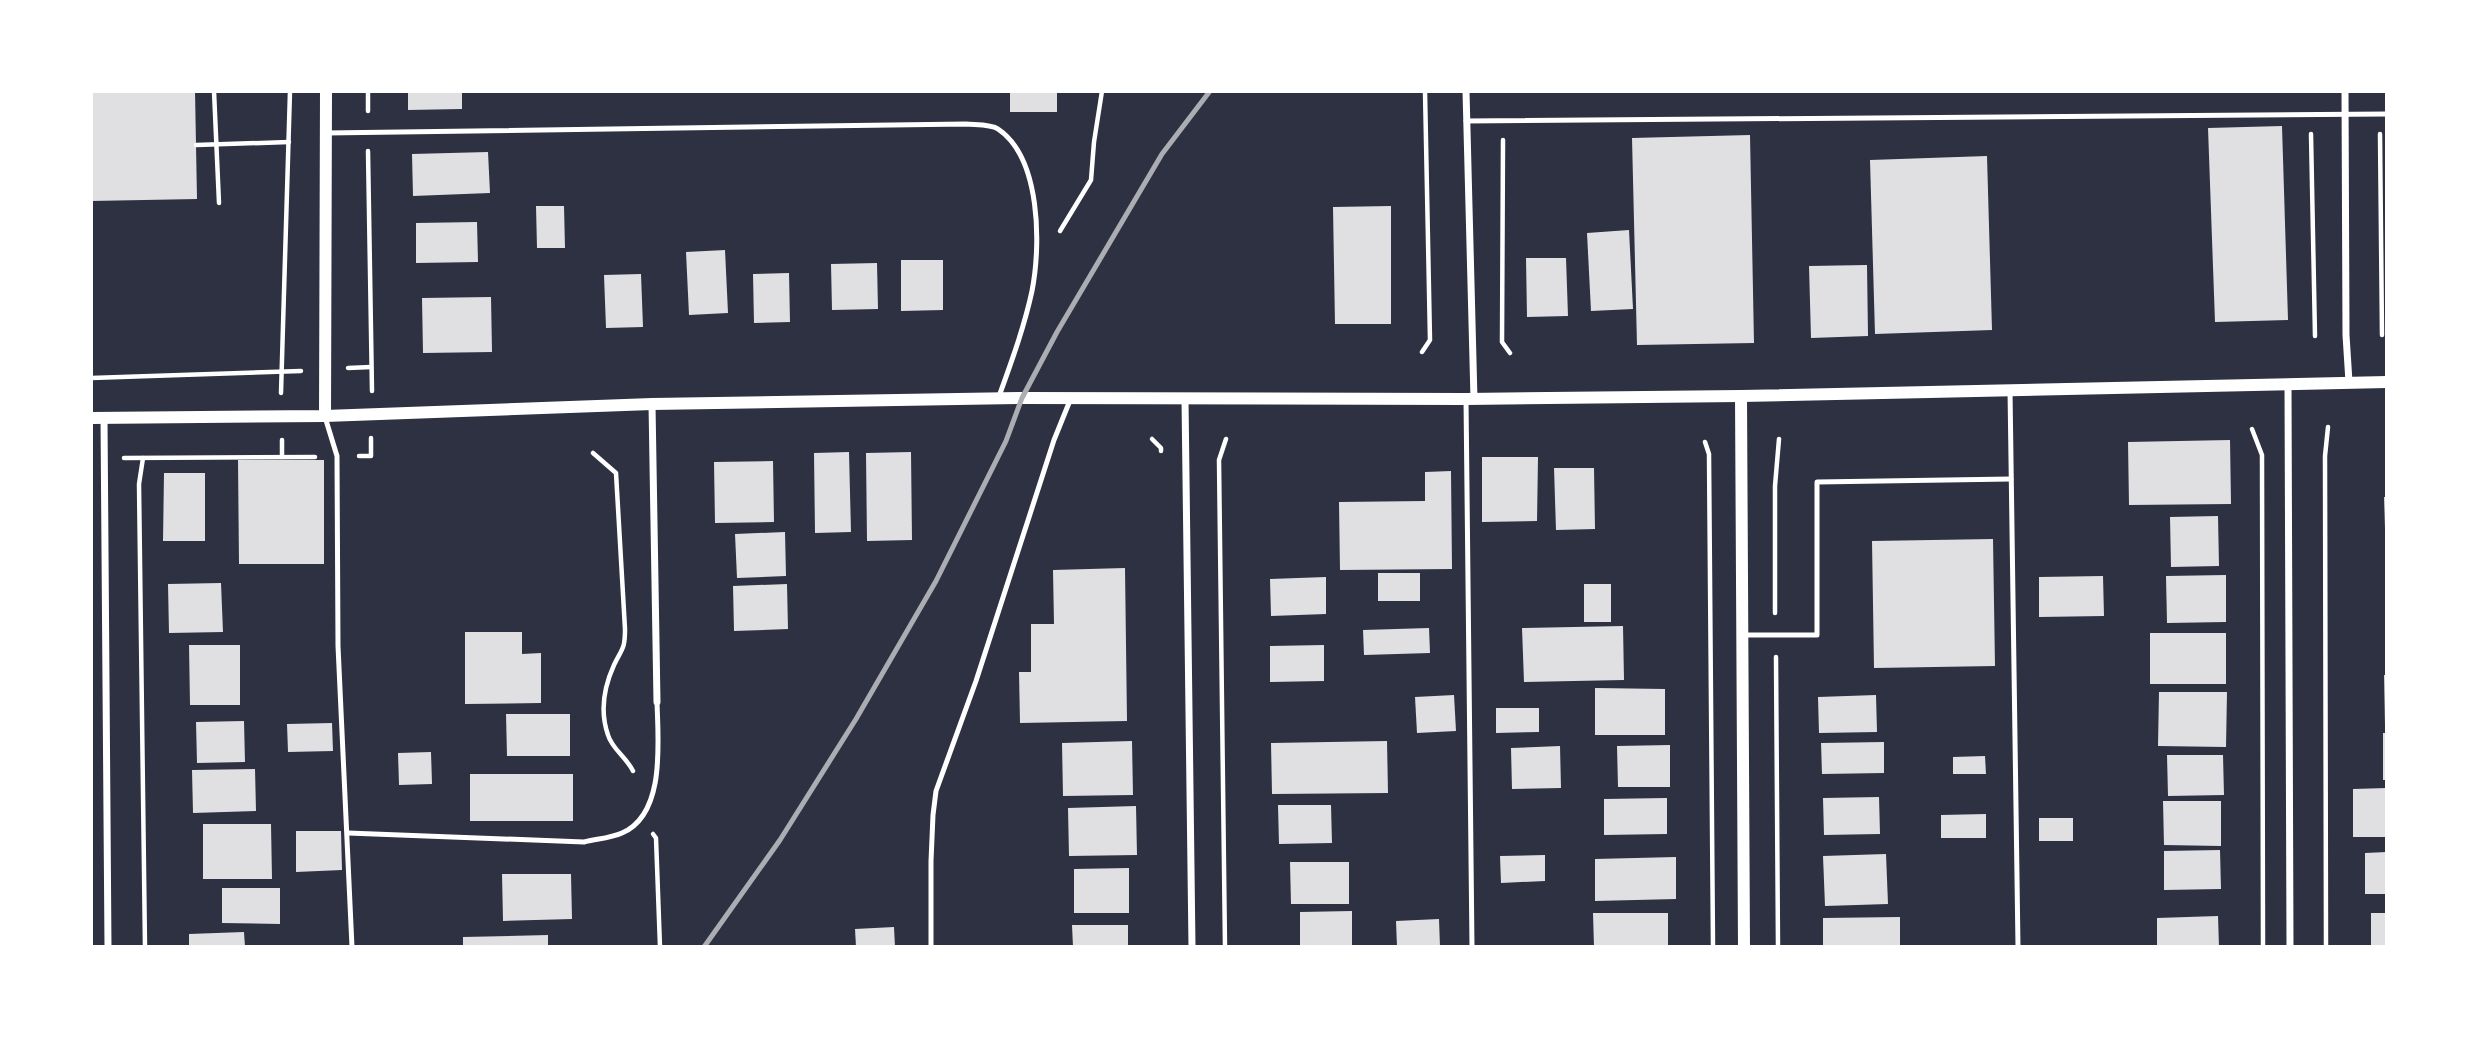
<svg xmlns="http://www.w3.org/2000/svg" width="2478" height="1038" viewBox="0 0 2478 1038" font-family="'DejaVu Sans',sans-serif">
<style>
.building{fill:#e0e0e3}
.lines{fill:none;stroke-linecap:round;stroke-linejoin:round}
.path{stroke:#fff;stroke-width:4.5}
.service{stroke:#fff;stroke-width:5}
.minor{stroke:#fff;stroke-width:7}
.tertiary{stroke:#fff;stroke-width:12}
.rail{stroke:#abadb3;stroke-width:5}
</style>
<rect width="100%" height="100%" fill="#2d3142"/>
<g class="building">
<path d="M91,91H195L197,199L91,201Z"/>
<path d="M408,91H462V109L408,110Z"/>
<rect x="1010" y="91" width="47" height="21"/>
<path d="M2282,126L2288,320L2215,322L2208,128Z"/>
<path d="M1750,135L1754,343L1637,345L1632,138Z"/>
<path d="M488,152L490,193L413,196L412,154Z"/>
<path d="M1987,156L1992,330L1875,334L1870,160Z"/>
<path d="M536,206H564L565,248H537Z"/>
<path d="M1391,206V324H1335L1333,207Z"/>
<path d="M477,222L478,262L416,263V223Z"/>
<path d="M1629,230L1633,309L1591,311L1587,233Z"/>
<path d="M725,250L728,313L689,315L686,252Z"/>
<path d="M1526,258H1566L1568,316L1527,317Z"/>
<path d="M901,260H943V310L901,311Z"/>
<path d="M877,263L878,309L832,310L831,264Z"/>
<path d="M1867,265L1868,336L1811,338L1809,266Z"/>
<path d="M789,273L790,322L754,323L753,274Z"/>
<path d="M641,274L643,327L606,328L604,275Z"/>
<path d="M491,297L492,352L423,353L422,298Z"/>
<path d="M2230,440L2231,504L2129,505L2128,442Z"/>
<path d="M849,452L851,532L815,533L814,453Z"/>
<path d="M911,452L912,540L867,541L866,453Z"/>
<path d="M1482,457H1538L1537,521L1482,522Z"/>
<path d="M238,460H324V564H239Z"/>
<path d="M773,461L774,522L715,523L714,462Z"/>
<path d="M1554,468H1594L1595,529L1556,530Z"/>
<path d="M1451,471L1452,569L1340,570L1339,502L1425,501V472Z"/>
<path d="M164,473H205V541H163Z"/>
<path d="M2384,497H2387V529H2385Z"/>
<path d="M2218,516L2219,566L2171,567L2170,517Z"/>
<path d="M785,532L786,576L737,578L735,534Z"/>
<path d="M1993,539L1995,666L1874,668L1872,541Z"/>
<path d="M1125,568L1127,721L1020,723L1019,672H1031V624H1054L1053,570Z"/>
<rect x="1378" y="573" width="42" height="28"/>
<path d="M2226,575V622L2167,623L2166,576Z"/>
<path d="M2103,576L2104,616L2039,617V577Z"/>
<path d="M1326,577V614L1271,616L1270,579Z"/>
<path d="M221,583L223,632L169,633L168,584Z"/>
<path d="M787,584L788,629L734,631L733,586Z"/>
<rect x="1584" y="584" width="27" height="38"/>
<path d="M1623,626L1624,680L1524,682L1522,628Z"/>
<path d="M1429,628L1430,653L1364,655L1363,630Z"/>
<path d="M465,632H522V654L541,653V703L465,704Z"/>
<rect x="2150" y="633" width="76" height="51"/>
<path d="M189,645H240V705H190Z"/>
<path d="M1324,645V681L1270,682V646Z"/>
<path d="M2384,675H2387V725H2385Z"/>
<path d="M1595,688L1665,689V735H1595Z"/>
<path d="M2159,692H2227L2226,747L2158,746Z"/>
<path d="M1454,695L1456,731L1417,733L1415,697Z"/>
<path d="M1876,695L1877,732L1819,733L1818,697Z"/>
<path d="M1496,708H1539V732L1496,733Z"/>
<path d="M506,714H570V756H507Z"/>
<path d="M244,721L245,762L197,763L196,722Z"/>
<path d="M332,723L333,751L288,752L287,724Z"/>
<rect x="2383" y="733" width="4" height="47"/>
<path d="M1132,741L1133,795L1063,796L1062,743Z"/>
<path d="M1387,741L1388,793L1272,794L1271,743Z"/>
<path d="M1884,742V773L1822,774L1821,743Z"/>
<path d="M1670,745V787H1618L1617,746Z"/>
<path d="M1560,746L1561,788L1512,789L1511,748Z"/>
<path d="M431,752L432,784L399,785L398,753Z"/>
<path d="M2167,755H2223L2224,795L2168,796Z"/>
<path d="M1985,756L1986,774H1953V757Z"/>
<path d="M255,769L256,811L193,813L192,770Z"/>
<rect x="470" y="774" width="103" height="47"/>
<path d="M2387,788V837H2353V789Z"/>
<path d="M1879,797L1880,834L1824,835L1823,798Z"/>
<path d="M1667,798V834L1604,835V799Z"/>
<path d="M2163,801H2221V846L2164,845Z"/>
<path d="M1278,805H1331L1332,843L1279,844Z"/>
<path d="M1136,806L1137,855L1069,856L1068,808Z"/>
<path d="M1986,814V838H1941V815Z"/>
<rect x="2039" y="818" width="34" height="23"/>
<path d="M203,824H271L272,879H203Z"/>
<path d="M296,831H341L342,870L296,872Z"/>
<path d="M2220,850L2221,889L2164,890V851Z"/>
<path d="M2387,852V894H2365V853Z"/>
<path d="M1886,854L1888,904L1825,906L1823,856Z"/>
<path d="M1545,855V881L1501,883L1500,856Z"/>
<path d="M1676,857V899L1595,901V859Z"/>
<path d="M1290,862H1349V904H1291Z"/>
<path d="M1129,868V913H1074V869Z"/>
<path d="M502,874H571L572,919L503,921Z"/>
<path d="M222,888H280V924L222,923Z"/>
<path d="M1352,911V947H1300V912Z"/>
<path d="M1593,913H1668V947H1594Z"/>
<rect x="2371" y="913" width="16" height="34"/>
<path d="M2218,916L2219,947H2157V918Z"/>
<path d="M1900,917V947H1823V918Z"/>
<path d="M1439,919L1440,947H1397L1396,921Z"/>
<path d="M1072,925H1128V947H1073Z"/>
<path d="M894,927L895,947H856L855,929Z"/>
<path d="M244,932L245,947H189V934Z"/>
<path d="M548,935V947H463V937Z"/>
</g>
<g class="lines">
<g class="path">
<path d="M214,91L219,203"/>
<path d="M368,91V111"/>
<path d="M2311,134L2315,336"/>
<path d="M2380,134L2382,335"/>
<path d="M1503,140L1502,342L1510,353"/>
<path d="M196,145L289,142"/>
<path d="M368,151L372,391"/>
<path d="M1060,231L1091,180L1094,142L1102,91"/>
<path d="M1422,352L1430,340L1425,91"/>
<path d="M348,368L371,367"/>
<path d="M91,378L301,371"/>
<path d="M281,393L290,91"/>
<path d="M2252,429L2262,455L2263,947"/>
<path d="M1152,439L1161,448V451"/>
<path d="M1705,442L1709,454L1713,947"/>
<path d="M593,453L616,473L625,629C625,650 622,648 614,665C604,687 600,712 608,735C612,749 627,758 633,771"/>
<path d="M359,456H371V438"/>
<path d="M282,457V440"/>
<path d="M124,458L315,457"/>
<path d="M143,458L139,484L145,947"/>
<path d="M1775,613V486L1779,439"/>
<path d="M1776,657L1778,947"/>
<path d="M653,834L656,838L660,947"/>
<path d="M1225,947L1219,460L1226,439"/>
<path d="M2326,947L2325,456L2328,427"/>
</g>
<g class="service">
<path d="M1466,121L2387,114"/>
<path d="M326,133L966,124C975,125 991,124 998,129C1041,158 1041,245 1032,291C1024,328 1011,363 998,399"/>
<path d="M2010,390L2018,947"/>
<path d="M1466,399L1472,947"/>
<path d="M325,417L337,456L338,646L352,947"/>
<path d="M1744,635H1817V482L2011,479"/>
<path d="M348,833L584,842C596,839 611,838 622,833C666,814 658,741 657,702"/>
<path d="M931,947V861L933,815L936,791L976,681L1054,440L1071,398"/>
</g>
<g class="minor">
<path d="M1466,91L1474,399"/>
<path d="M2345,91L2346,335L2349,382"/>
<path d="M2288,384L2290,947"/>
<path d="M1185,399L1192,947"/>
<path d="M652,404L657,702"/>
<path d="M104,418L108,947"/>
</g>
<g class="tertiary">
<path d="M1741,396L1744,947"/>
<path d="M325,416L326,91"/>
<path d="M91,418L325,416L652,404L1022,398L1466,399L1741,396L2387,382"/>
</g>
<path class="rail" d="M704,947L780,840L856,719L936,581L1006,441L1022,398L1057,332L1162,154L1210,91"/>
</g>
<rect width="2478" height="1038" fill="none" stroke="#ffffff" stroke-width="186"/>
</svg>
